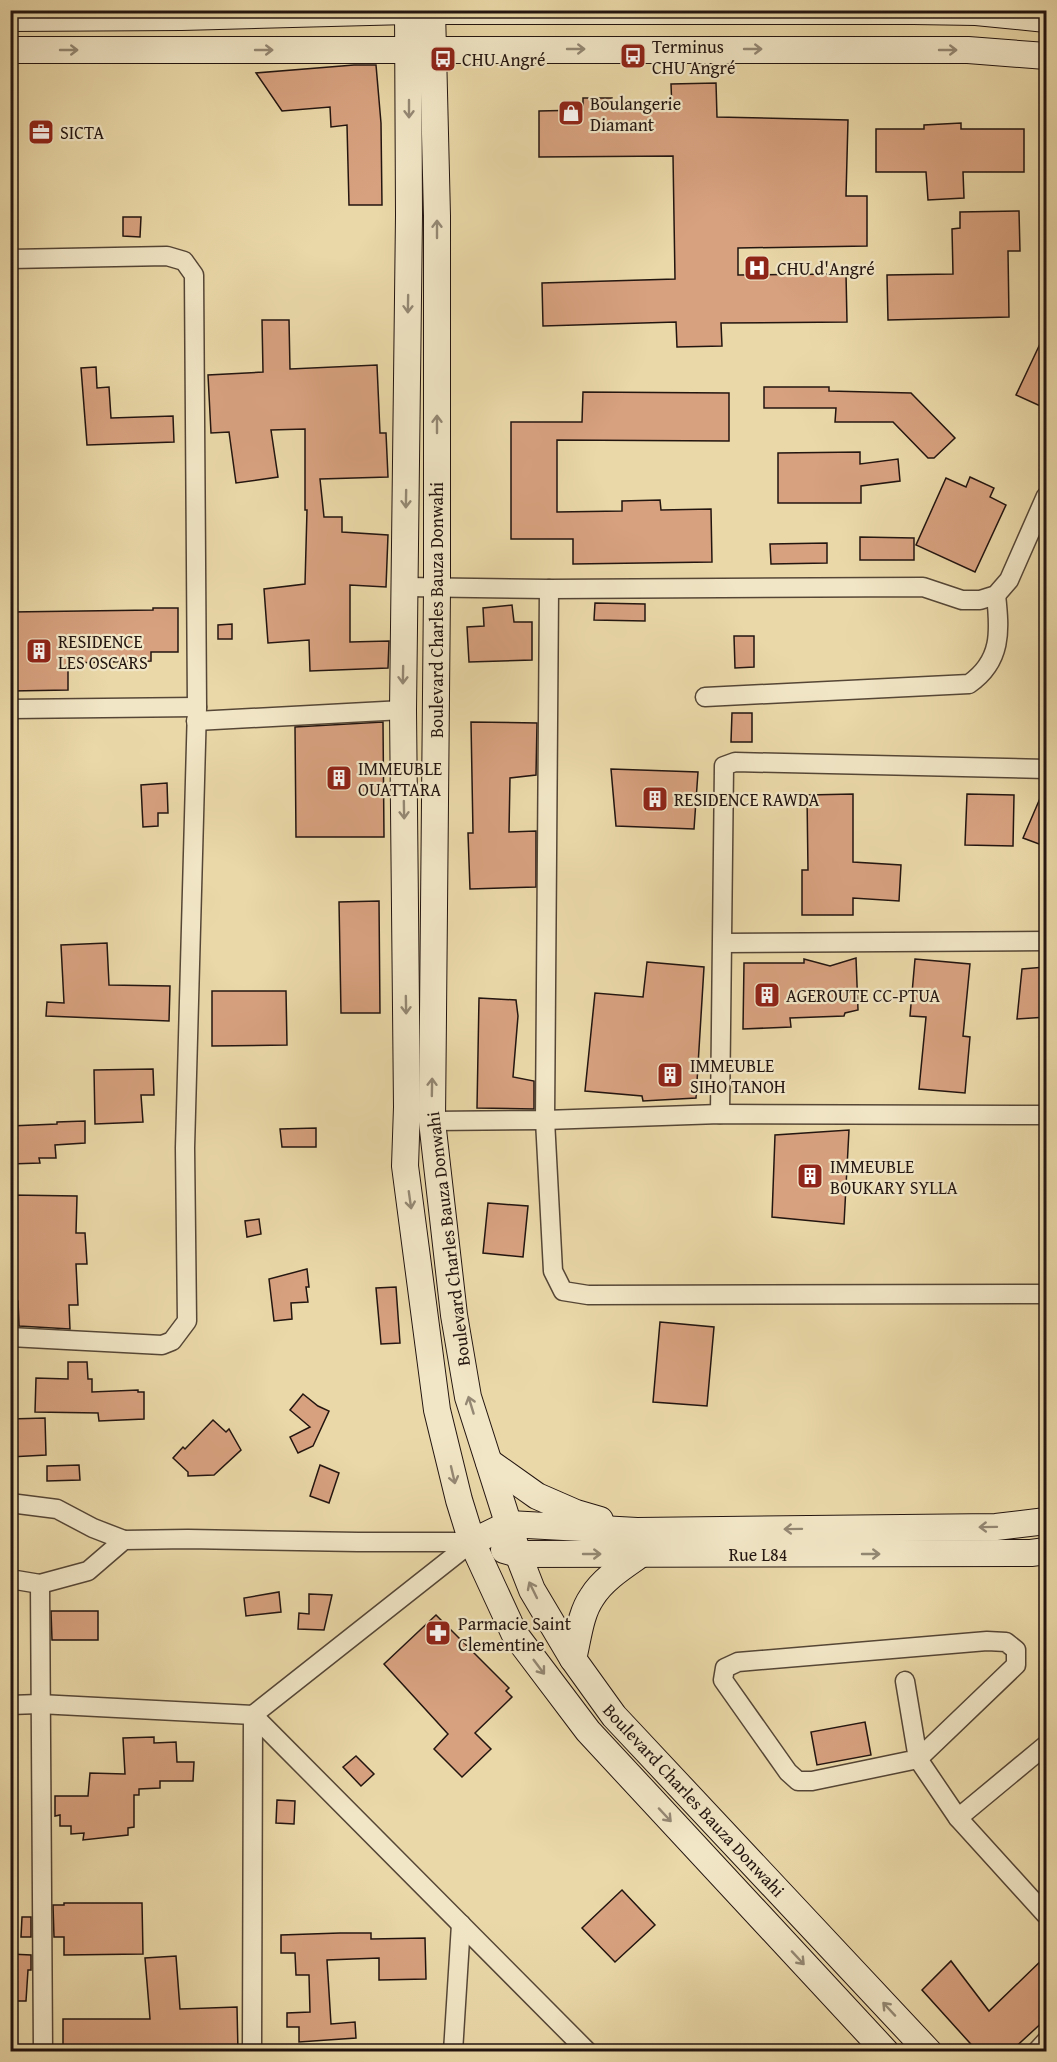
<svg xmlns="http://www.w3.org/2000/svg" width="1057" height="2062" viewBox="0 0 1057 2062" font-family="'Gentium Book Plus',serif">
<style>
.building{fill:#d7a17f;stroke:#231510;stroke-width:1.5}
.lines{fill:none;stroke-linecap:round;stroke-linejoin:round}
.minor-casing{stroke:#554636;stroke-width:21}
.secondary-casing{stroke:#231510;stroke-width:28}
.minor{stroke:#f1e6c6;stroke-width:18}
.secondary{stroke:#f1e6c6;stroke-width:26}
.oneway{stroke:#948874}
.labels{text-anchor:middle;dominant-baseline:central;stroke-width:4.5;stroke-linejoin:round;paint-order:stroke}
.poi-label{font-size:18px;fill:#231510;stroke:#f1e6c6;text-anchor:start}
.street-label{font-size:18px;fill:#231510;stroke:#f1e6c6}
</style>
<rect width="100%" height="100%" fill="#ead8a8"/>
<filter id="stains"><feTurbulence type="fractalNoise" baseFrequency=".00333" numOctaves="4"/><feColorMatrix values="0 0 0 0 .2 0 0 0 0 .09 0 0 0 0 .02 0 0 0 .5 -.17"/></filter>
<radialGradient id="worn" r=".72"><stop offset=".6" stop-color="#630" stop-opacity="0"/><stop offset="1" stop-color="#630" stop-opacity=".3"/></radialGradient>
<g class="building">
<path d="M354,65H376L381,123L382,205H349L347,125L331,127L330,107L282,111L256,73Z"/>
<path d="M716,83L717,117L848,120L846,196H867V246L738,248V275L846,274L847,322L721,323L722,346L677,347L676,322L543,326L542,283L675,279L673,156L539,157V111L583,110V98H612V110H672L671,84Z"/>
<path d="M961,123V129H1024V172H963L964,198L928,200L926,172H876V129H924V125Z"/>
<path d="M1019,211L1020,251H1008L1009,317L888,320L887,275L953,274L952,229L960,228V212Z"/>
<path d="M123,217H141L140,237L123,236Z"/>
<path d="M262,320H289L290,369L377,365L380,433H386L388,477L320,479L324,517H342V532L388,535L386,587L350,585V642L389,641L388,668L310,671L309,640L268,643L264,589L305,584L307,510H305V429L271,430L278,477L236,483L229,432L211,433L208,375L263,372Z"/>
<path d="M1047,329V409L1016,395Z"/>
<path d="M96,367L97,388L109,387L111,418L173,416L174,442L87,445L81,368Z"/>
<path d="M764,387H829V391L911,393L955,438L934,458H928L893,422H835L836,408H764Z"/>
<path d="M583,392L729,393V441L557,440V512L622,511V501L660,500L661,510L711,509L712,562L573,564V539H511V422H582Z"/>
<path d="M860,452V464L898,459L900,481L861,486V503H778V453Z"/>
<path d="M970,477L994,488L990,497L1006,505L975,572L916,545L946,478L966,487Z"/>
<path d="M860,537L914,538V560H860Z"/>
<path d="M827,543V563L771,564L770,544Z"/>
<path d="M595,603L645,604V621L594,620Z"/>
<path d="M512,605L514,622H532V660L469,662L467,627L484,626L483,608Z"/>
<path d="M153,608H178V652H151V661L68,663V690L11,691V612L153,610Z"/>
<path d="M232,624V639H218V625Z"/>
<path d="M734,636H754V667L735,668Z"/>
<path d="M732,713H752V742H731Z"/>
<path d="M383,722L384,837H296L295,727Z"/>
<path d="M471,722L537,723L536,775L510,778L509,832L536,831V887L470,889L468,833H473Z"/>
<path d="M611,769L698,772L694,829L616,826Z"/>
<path d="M1047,782V847L1023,838Z"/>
<path d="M167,783L168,813H158V826L143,827L141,785Z"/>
<path d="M853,794V862L901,865L899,901L853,898V915H802V870H808L807,795Z"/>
<path d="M967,794L1014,795L1013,846L965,845Z"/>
<path d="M379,901L380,1013H341L339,902Z"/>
<path d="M107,943L109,985L170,986L169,1021L46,1016L47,1002L64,1003L61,945Z"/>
<path d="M856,958L858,1010L845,1013L844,1016L790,1018L791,1027L743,1029L744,963H804V959L830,966Z"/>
<path d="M915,959L970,964L963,1036L970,1037L965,1093L919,1089L926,1017L910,1016Z"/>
<path d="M647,962L704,967L696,1098L643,1101L642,1096L585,1091L595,993L643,997Z"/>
<path d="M1045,967L1044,991L1047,992V1017L1017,1019L1022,969Z"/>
<path d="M212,991H286L287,1045L212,1046Z"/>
<path d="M479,998L516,1000L518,1016L513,1077L534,1081V1109L477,1108Z"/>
<path d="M153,1069L154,1095H141L143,1122L95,1124L94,1070Z"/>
<path d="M85,1121V1143L55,1145L56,1158H39L40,1163L10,1164V1126L57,1124V1122Z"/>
<path d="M316,1128V1147H282L280,1129Z"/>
<path d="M849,1130L844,1224L772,1217L775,1135Z"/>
<path d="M10,1195L77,1196L76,1233H85L87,1264H76L78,1305H69L70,1329L19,1326L18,1301L10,1302Z"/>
<path d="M488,1203L528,1206L523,1257L483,1253Z"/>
<path d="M259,1219L261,1234L247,1237L245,1221Z"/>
<path d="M307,1269L309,1287H306L308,1302L291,1303L292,1319L274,1321L269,1279Z"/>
<path d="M396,1287L400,1343L381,1344L376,1288Z"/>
<path d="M660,1322L714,1327L707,1406L653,1402Z"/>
<path d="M68,1362H87L88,1379H92V1392L138,1390V1392H144V1419L99,1421L98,1413L35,1412L36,1378L68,1379Z"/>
<path d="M303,1394L318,1406L329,1411L313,1446L298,1453L290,1437L310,1427L290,1410Z"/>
<path d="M45,1418L46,1455L10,1457V1419Z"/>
<path d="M213,1420L226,1432L229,1429L241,1450L214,1475L188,1476V1472L173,1458L183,1447L185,1449Z"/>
<path d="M79,1465L80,1480L47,1481V1466Z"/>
<path d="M320,1465L339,1473L329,1503L310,1496Z"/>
<path d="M279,1592L281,1612L246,1616L244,1598Z"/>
<path d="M309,1594L332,1595L324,1630L298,1629L299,1613L309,1614Z"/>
<path d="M51,1611H98V1640H52Z"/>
<path d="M436,1615L509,1688L506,1691L512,1697L475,1733L491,1749L462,1777L434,1749L448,1734L384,1664Z"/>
<path d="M865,1722L871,1755L817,1765L811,1732Z"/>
<path d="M154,1737V1743L176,1742L177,1762H194L193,1781H160V1788L139,1789V1795H134V1827L128,1828V1835L83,1840L84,1833L71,1834V1826H60V1815L55,1816V1796H88L90,1773L125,1774L123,1738Z"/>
<path d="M356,1756L374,1774L361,1786L343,1767Z"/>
<path d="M277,1800L295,1801L294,1824L276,1823Z"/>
<path d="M622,1890L655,1925L615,1962L582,1928Z"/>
<path d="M64,1903H142L143,1954L64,1955V1937H54L53,1905H64Z"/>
<path d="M22,1917H31V1937H21Z"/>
<path d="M340,1933H371V1939L425,1938L426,1979L379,1980V1958L327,1960L331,2024L355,2022L356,2038L299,2042V2027H287V2013L310,2012L309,1975H296L295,1953H281V1935Z"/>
<path d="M10,1954L31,1955V1970H28L26,2001H10Z"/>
<path d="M1047,1955V2018L1010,2052H978L922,1990L951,1961L989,2011Z"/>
<path d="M176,1956L180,2009L237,2007L238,2052H63V2019H150L145,1958Z"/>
</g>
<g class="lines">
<g class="minor-casing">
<g id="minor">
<path d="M10,259L167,256L184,261L194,275L197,707L185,1148L187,1321L172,1341L162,1345L10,1337"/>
<path d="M405,587L549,589L923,587L962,600H980L996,595L1009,580L1046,496"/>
<path d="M549,589L545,1120L553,1271L563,1291L588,1295L1046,1294"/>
<path d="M705,697L969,684C1002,661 1000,631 996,595"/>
<path d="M10,709L197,707"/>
<path d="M196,721L403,710"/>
<path d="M723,943L1046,941"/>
<path d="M720,1114L724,766L735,762L1046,769"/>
<path d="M432,1121L545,1120L720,1114L1046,1115"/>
<path d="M10,1503L57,1509L93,1528L124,1540"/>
<path d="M10,1579L40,1584L88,1571L124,1540L188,1539L358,1542H472"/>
<path d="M40,1584L43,2052"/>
<path d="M905,1681L918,1759L1016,1665V1650L1006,1642L987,1641L738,1662L725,1668L723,1680L788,1772L798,1781H812L918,1759L958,1818"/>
<path d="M10,1705L39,1704L253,1715L472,1542"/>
<path d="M253,1715L588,2052"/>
<path d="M1046,1745L958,1818L1046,1915"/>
<path d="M252,2052L253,1715"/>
<path d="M453,2052L461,1924"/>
<path d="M1036,2052L1046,2041"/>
</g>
</g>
<g class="secondary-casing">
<g id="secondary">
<path d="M408,10L409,215L403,710L407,1107L405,1166L437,1410L459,1500L472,1542L514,1633L588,1731L886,2052"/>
<path d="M432,10L437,216V588L432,1121L454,1315L468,1397L518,1554L532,1590L573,1659L614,1716L929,2052"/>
<path d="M10,18L182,17L408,11H913L976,12L1046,19"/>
<path d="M10,50H968L1046,56"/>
<path d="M489,1462L537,1496L576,1513L600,1520"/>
<path d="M472,1542L509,1524L637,1531L996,1527L1046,1521"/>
<path d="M504,1550L518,1554L1031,1553L1046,1551"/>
<path d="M573,1659C578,1640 580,1614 592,1597C603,1579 624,1566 641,1554"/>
</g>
</g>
<use href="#minor" class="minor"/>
<use href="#secondary" class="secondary"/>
</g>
<defs><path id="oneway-shaft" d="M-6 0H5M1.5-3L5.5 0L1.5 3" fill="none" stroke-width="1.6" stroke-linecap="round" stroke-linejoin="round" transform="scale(1.5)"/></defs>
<g class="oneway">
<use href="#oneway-shaft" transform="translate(576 49)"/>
<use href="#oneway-shaft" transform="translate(753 49)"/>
<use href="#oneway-shaft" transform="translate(69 50)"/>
<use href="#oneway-shaft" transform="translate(264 50)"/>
<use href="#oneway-shaft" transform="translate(948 50)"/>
<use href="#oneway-shaft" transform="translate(409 109) rotate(90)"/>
<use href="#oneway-shaft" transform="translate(437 229) rotate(-90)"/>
<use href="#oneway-shaft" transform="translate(408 304) rotate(91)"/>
<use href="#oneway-shaft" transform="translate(437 424) rotate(-90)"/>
<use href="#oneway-shaft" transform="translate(406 499) rotate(91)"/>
<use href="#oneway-shaft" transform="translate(403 675) rotate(91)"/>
<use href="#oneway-shaft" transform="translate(404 810) rotate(89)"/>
<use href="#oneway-shaft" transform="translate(406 1005) rotate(89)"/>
<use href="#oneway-shaft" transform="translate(432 1087) rotate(-89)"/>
<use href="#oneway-shaft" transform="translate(410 1200) rotate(82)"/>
<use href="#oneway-shaft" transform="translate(471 1405) rotate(-107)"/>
<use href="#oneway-shaft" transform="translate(453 1475) rotate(77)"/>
<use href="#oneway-shaft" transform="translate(988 1527) rotate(179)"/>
<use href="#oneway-shaft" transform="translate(793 1529) rotate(179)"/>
<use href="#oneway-shaft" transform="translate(592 1554)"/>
<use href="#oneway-shaft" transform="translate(871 1554)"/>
<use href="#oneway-shaft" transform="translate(533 1590) rotate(-116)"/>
<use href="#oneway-shaft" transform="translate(539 1667) rotate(53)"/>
<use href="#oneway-shaft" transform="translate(665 1815) rotate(47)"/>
<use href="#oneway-shaft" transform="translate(798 1958) rotate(47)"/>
<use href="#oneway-shaft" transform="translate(889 2009) rotate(-133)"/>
</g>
<defs>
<g id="bus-square" transform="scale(1.35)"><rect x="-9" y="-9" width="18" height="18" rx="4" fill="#8f2418" stroke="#f1e6c6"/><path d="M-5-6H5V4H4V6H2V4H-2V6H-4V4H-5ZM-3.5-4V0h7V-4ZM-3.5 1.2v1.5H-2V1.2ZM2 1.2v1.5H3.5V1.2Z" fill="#fff"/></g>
<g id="shop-square" transform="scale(1.35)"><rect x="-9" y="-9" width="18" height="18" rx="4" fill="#8f2418" stroke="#f1e6c6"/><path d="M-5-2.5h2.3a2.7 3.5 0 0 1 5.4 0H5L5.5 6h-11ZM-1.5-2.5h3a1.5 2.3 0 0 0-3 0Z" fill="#fff"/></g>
<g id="office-square" transform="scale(1.35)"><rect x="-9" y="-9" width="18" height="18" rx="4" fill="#8f2418" stroke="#f1e6c6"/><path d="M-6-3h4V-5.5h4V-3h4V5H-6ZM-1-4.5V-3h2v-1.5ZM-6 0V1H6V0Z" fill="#fff"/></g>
<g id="hospital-square" transform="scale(1.35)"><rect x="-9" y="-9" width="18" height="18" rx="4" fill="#8f2418" stroke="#f1e6c6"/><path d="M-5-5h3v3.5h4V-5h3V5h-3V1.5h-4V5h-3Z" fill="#fff"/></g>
<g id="building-square" transform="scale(1.35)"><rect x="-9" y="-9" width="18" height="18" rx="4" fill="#8f2418" stroke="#f1e6c6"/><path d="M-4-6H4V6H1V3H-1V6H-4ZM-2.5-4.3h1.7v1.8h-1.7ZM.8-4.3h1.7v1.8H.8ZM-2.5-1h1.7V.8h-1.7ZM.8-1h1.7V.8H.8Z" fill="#fff"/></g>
<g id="pharmacy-square" transform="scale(1.35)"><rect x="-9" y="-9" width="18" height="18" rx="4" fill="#8f2418" stroke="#f1e6c6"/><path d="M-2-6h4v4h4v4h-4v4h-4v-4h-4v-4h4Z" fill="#fff"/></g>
</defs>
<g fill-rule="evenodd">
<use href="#bus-square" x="633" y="56"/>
<use href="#bus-square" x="443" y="59"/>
<use href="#shop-square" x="571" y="113"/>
<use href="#office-square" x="41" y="132"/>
<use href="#hospital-square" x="757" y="268"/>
<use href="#building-square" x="39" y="651"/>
<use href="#building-square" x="339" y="778"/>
<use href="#building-square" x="655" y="799"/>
<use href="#building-square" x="767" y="995"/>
<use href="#building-square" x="670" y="1075"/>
<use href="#building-square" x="810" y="1176"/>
<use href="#pharmacy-square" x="438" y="1633"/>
</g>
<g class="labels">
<g class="poi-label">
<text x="652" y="46">Terminus<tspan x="652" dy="21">CHU Angré</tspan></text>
<text x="462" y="59">CHU Angré</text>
<text x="590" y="103">Boulangerie<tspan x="590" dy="21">Diamant</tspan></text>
<text x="60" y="132">SICTA</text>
<text x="777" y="268">CHU d'Angré</text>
<text x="58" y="641">RESIDENCE<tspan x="58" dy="21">LES OSCARS</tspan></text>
<text x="358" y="768">IMMEUBLE<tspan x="358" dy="21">OUATTARA</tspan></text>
<text x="674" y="799">RESIDENCE RAWDA</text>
<text x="786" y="995">AGEROUTE CC-PTUA</text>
<text x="690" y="1065">IMMEUBLE<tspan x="690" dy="21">SIHO TANOH</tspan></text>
<text x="830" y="1166">IMMEUBLE<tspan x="830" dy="21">BOUKARY SYLLA</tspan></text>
<text x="458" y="1623">Parmacie Saint<tspan x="458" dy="21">Clementine</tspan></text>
</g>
<g class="street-label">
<text transform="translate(436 610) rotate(-90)">Boulevard Charles Bauza Donwahi</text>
<text transform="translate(448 1239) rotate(-97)">Boulevard Charles Bauza Donwahi</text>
<text x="758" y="1554">Rue L84</text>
<text transform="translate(694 1800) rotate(47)">Boulevard Charles Bauza Donwahi</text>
</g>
</g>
<rect width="1057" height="2062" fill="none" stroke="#ead8a8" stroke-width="36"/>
<rect x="12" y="12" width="1033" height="2038" fill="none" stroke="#231510" stroke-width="3"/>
<rect x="18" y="18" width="1021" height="2026" fill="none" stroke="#231510" stroke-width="1.5"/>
<rect width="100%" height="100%" filter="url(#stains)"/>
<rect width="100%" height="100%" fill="url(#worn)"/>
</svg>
